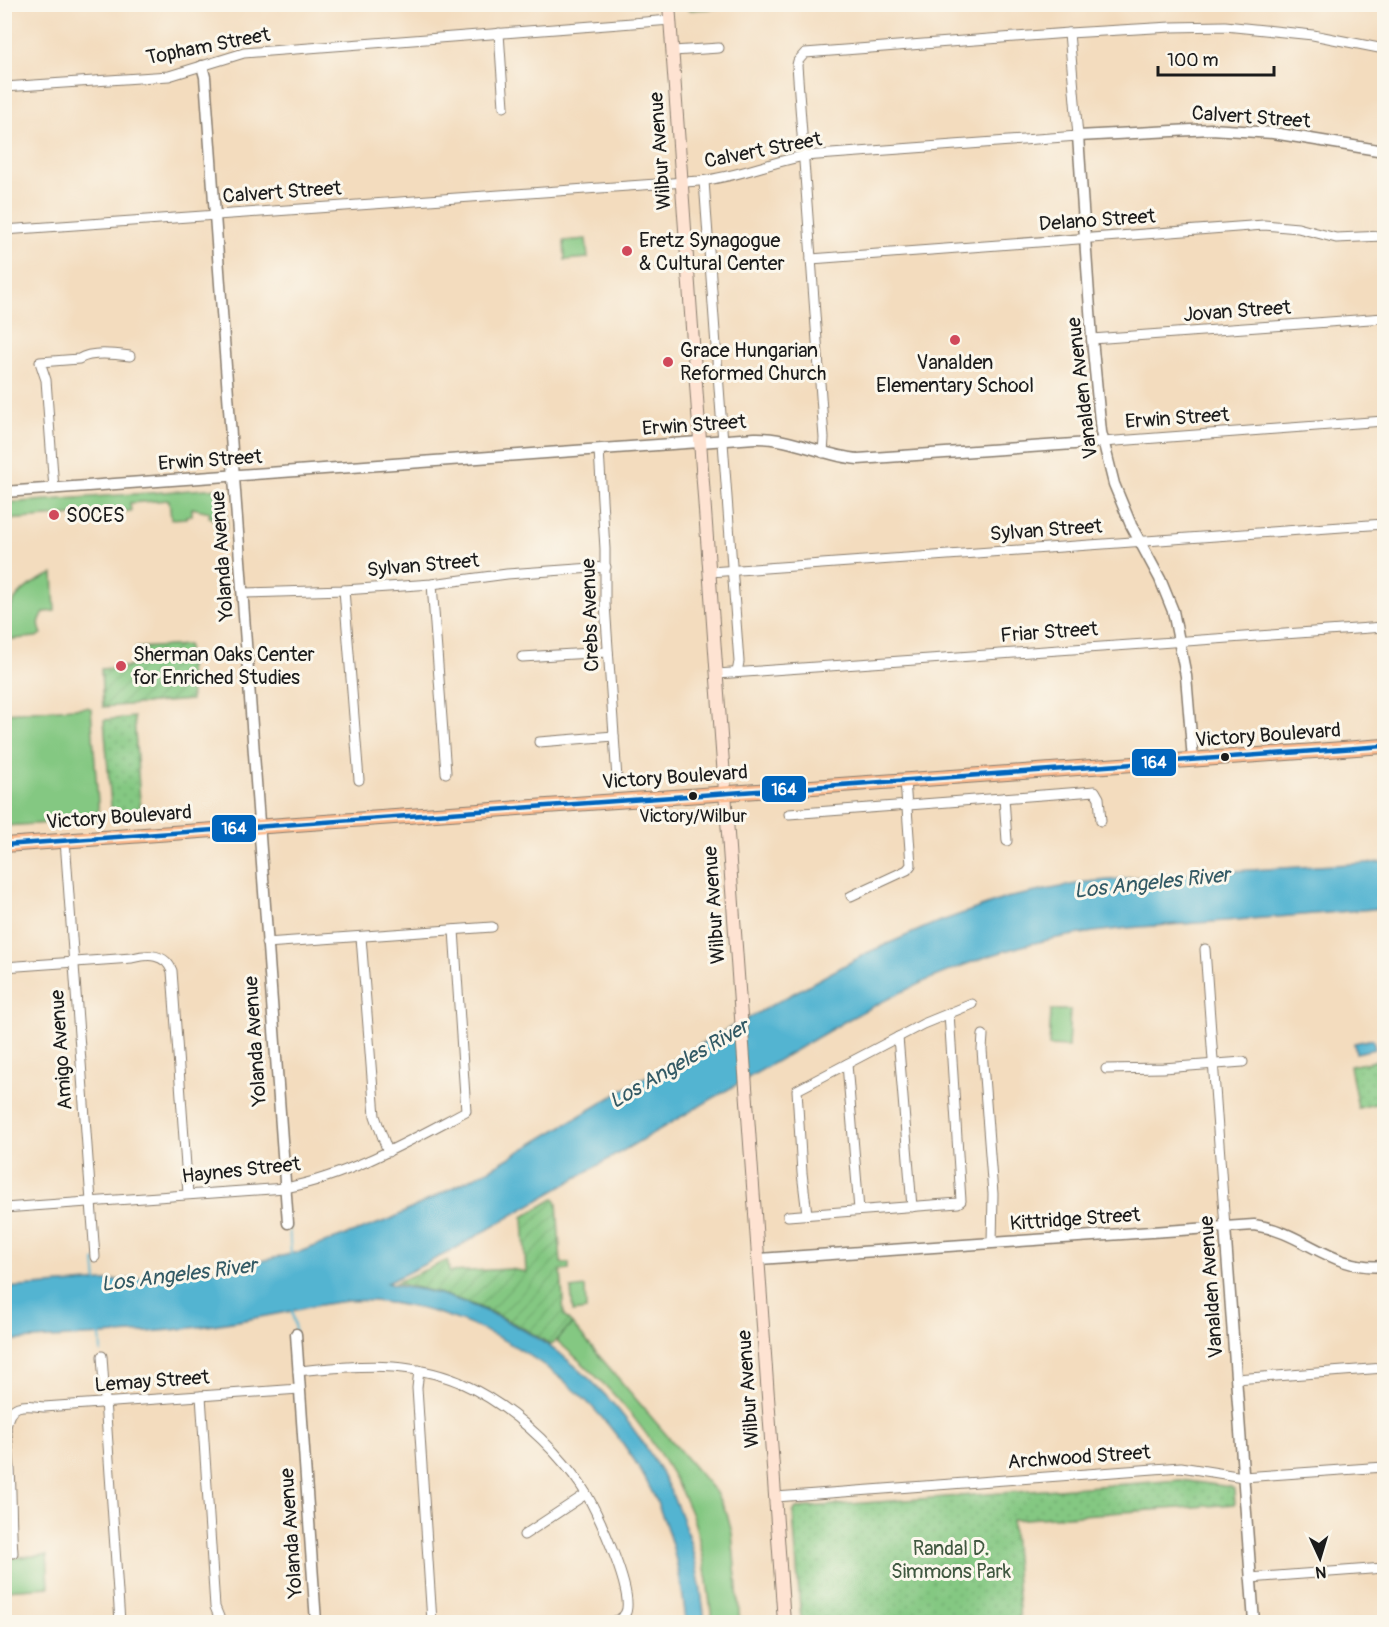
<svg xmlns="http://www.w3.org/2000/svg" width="1389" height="1627" viewBox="0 0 1389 1627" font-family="Pangolin,sans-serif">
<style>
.grass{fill:#84c882;stroke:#50724f;stroke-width:1.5}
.park{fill:url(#park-dots);stroke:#50724f;stroke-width:1.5}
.garden{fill:url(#garden-furrows);stroke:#50724f;stroke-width:1.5}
.water{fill:#53b4d1;stroke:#386876;stroke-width:1.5}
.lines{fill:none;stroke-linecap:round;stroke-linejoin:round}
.stream{stroke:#53b4d1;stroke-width:2}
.minor-casing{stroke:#887c6d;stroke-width:11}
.tertiary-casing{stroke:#887c6d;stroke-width:13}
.secondary-casing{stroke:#887c6d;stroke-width:14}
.primary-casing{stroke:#887c6d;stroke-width:16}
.minor{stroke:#fff;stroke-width:9}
.tertiary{stroke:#fff;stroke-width:10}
.secondary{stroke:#fee3d2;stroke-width:12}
.primary{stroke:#fcba8e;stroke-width:14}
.bus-1-casing{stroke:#fbf7ec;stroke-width:9}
.bus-1{stroke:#0065bd;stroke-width:4.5}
.poi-dot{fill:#d1495b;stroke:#fbf7ec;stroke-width:2}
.bus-dot{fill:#1c1c1c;stroke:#fbf7ec;stroke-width:2}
.labels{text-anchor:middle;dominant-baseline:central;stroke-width:6;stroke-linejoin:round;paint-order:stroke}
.bus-label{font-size:18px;fill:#1c1c1c;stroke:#fbf7ec}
.street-label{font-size:20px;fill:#1c1c1c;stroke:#fbf7ec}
.poi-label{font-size:20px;fill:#1c1c1c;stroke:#fbf7ec;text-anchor:start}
.park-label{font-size:20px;fill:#405840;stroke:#fbf7ec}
.water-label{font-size:21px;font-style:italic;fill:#325964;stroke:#fbf7ec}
.line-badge{stroke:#fbf7ec;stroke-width:2}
.badge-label{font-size:16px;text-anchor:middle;font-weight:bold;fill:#fff}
</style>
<defs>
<pattern id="park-dots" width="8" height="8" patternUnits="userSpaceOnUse" patternTransform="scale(1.5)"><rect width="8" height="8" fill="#84c882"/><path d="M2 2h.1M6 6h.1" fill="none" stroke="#71ab70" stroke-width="1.8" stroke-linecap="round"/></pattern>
<pattern id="garden-furrows" width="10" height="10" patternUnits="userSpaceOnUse" patternTransform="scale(1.5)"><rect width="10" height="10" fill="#84c882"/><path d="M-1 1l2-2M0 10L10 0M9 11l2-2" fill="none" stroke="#71ab70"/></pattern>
</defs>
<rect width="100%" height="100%" fill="#fbf7ec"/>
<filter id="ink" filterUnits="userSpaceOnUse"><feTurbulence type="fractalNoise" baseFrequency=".0167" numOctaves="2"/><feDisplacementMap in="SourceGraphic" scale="12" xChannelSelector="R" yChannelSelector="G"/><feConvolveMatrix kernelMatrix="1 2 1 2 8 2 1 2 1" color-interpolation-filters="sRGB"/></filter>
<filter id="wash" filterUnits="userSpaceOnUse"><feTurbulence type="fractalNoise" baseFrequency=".008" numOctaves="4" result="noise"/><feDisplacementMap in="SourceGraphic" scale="24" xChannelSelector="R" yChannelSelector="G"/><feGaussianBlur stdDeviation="1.35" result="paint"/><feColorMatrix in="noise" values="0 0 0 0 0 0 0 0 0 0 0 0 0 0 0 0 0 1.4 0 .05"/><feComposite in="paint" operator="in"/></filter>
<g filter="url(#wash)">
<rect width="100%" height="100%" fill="#f3dcbe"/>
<g class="grass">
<path d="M586,239L588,258L565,260L564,241Z"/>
<path d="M220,488L225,493L227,527L226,529L215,524L214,520L209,517L210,512L192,508V515L186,516V518L171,519L169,500L130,503L131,511L5,520V503Z"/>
<path d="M53,574L55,611L45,612C38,620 38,625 42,634L36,637L5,640C4,604 20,586 53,574Z"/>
<path d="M88,707L91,709L99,816L96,820L5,826V713Z"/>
<path d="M1051,1010H1070L1068,1047L1049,1046Z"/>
<path d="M585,1287L586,1310L573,1312L571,1289Z"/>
<path d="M572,1324L716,1493L727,1514L732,1533L740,1622H712C709,1591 705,1559 696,1528C691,1509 681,1491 672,1474C640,1418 604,1381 556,1340Z"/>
<path d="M47,1555L49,1587L5,1590V1558Z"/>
</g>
<g class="park">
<path d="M134,717L141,816L112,819L104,720Z"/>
<path d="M1384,1059V1102L1358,1108L1350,1066Z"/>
<path d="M1181,1480L1231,1487L1234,1490L1235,1504L1012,1520L1020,1622H801L793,1513L796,1508Z"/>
</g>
<g class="garden">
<path d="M688,5V4L764,5L688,10Z"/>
<path d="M188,645L191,700L103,707L101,669L137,666L136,648Z"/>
<path d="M555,1198L557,1203L561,1263H569V1270L561,1271L564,1316L572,1324L551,1345C501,1312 453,1294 395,1283L448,1260L449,1272L511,1269L526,1272L523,1217Z"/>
</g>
<g class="water">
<path d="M1384,862V908C1327,913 1269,918 1211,922C1151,926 1089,929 1030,944C966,960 907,988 849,1019L451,1251L387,1283C398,1287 411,1288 423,1290C450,1296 476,1306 500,1318C591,1360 661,1446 690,1542C698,1568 702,1595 705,1622H686C682,1580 673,1539 656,1500C606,1390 493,1311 373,1301C345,1299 319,1305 292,1311C261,1317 230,1323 199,1327C135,1335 69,1336 5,1341V1288L161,1277L228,1269L299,1252L391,1219L490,1169L706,1041L869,952L933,924L1006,898L1086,882L1165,875Z"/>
<path d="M1373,1039L1375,1049L1356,1053L1354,1043Z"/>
</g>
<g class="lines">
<g class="stream">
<path d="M289,1225L291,1255"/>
<path d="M95,1260L97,1284"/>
<path d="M292,1310L295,1331"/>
<path d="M100,1332L101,1353"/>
</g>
</g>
</g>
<g filter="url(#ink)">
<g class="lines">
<g class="minor-casing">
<g id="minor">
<path d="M499,33L504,107"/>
<path d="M673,51L719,48"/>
<path d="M4,87L169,76L244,53L671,20"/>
<path d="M704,181L739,662L737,672"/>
<path d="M4,230L699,181C738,177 767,163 804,156L1078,136L1069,33"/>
<path d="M811,259L1264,225L1298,228L1336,238L1384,236"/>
<path d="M1092,339L1384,318"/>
<path d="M1103,442L1384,421"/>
<path d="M599,450L605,549V604L617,779"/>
<path d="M823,453L824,438L797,65L798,61L805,53L1069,33L1171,27L1225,26L1313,35L1384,49"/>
<path d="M54,489L46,380L40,362L79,359C91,351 115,354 130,356"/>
<path d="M710,572L1384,524"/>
<path d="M432,584L446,773"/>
<path d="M344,590L359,780"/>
<path d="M243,593L344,590L432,584L507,574L606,567"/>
<path d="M522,657L608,652"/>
<path d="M717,674L1384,627"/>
<path d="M539,742L614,736"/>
<path d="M1004,798L1007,841"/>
<path d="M789,814L1095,791L1099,798L1101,821"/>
<path d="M65,840L95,1257"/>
<path d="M851,896L907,870L911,865L905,780"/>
<path d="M361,937L375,1116L388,1152"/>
<path d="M266,943L492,927"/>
<path d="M1205,949L1225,1227"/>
<path d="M4,967L132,958C148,954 165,953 172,971L188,1194"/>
<path d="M983,1035L982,1050L993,1194L992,1243"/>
<path d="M898,1037L912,1207"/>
<path d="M847,1064L859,1210"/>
<path d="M1106,1069L1163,1068L1243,1062"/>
<path d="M4,1208L285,1188C349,1176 409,1141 466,1111L454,930"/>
<path d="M807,1214L802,1173L797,1090L923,1024L972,1004"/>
<path d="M788,1216L958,1203L961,1201L949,1013"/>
<path d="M102,1356L120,1622"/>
<path d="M419,1370L417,1388L432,1622"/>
<path d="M298,1371C353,1366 406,1360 459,1382C495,1398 527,1423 554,1452C566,1465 578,1480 587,1495C597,1513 637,1597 625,1614C622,1619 615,1621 609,1622"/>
<path d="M1236,1379L1384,1368"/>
<path d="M201,1396L215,1607L221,1622"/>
<path d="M776,1497L1181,1467L1243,1477L1384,1467"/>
<path d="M524,1535L586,1494"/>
<path d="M13,1553C10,1512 13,1470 6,1428C9,1403 22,1404 44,1407L299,1389"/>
<path d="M1250,1578L1384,1568"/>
</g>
</g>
<g class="tertiary-casing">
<g id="tertiary">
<path d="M202,66L205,77L288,1223"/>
<path d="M4,492L755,438C791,437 823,456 858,459L1103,442"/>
<path d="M1193,760L1186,676L1173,611L1160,579L1131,525L1114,484L1101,432L1092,339L1078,136L1211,129L1273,133L1384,151"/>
<path d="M1225,1227L1254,1622"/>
<path d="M759,1259L1254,1225C1305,1232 1330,1271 1384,1266"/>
<path d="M296,1334L316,1622"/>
</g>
</g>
<g class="secondary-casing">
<path id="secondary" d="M669,4L784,1622"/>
</g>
<g class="primary-casing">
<path id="primary" d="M4,845L1384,746"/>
</g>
<use href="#minor" class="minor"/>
<use href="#tertiary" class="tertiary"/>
<use href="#secondary" class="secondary"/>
<use href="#primary" class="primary"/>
<g class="bus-1-casing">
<path id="bus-1" d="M4,845L1384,746"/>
</g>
<use href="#bus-1" class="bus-1"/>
</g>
</g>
<g class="poi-dot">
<circle cx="627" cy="251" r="6"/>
<circle cx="955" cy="340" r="6"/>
<circle cx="668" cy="362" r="6"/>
<circle cx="54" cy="515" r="6"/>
<circle cx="121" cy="666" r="6"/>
</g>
<g class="bus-dot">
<circle cx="1225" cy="757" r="5"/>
<circle cx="693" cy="796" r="5"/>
</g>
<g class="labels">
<g class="bus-label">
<text x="693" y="816">Victory/Wilbur</text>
</g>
<g class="street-label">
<text transform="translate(208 46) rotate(-11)">Topham Street</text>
<text transform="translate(1251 117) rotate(4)">Calvert Street</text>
<text transform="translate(763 150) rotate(-11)">Calvert Street</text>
<text transform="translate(660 151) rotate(-94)">Wilbur Avenue</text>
<text transform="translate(282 192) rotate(-4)">Calvert Street</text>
<text transform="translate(1097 220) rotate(-4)">Delano Street</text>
<text transform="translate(1237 311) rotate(-4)">Jovan Street</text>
<text transform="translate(1082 388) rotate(-97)">Vanalden Avenue</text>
<text transform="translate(1177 418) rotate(-4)">Erwin Street</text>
<text transform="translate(694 425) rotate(-4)">Erwin Street</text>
<text transform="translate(210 460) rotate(-4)">Erwin Street</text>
<text transform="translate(1046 530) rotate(-4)">Sylvan Street</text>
<text transform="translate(222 556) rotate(-94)">Yolanda Avenue</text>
<text transform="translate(423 565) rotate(-5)">Sylvan Street</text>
<text transform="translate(590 615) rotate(-92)">Crebs Avenue</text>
<text transform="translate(1049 632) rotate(-4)">Friar Street</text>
<text transform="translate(1268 735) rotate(-4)">Victory Boulevard</text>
<text transform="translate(675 777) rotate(-4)">Victory Boulevard</text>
<text transform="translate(119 817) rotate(-4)">Victory Boulevard</text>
<text transform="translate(714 905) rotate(-94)">Wilbur Avenue</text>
<text transform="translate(255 1041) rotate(-94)">Yolanda Avenue</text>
<text transform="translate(61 1050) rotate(-94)">Amigo Avenue</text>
<text transform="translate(241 1170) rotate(-6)">Haynes Street</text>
<text transform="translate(1075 1219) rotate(-4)">Kittridge Street</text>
<text transform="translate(1211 1287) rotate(-94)">Vanalden Avenue</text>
<text transform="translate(152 1381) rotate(-4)">Lemay Street</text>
<text transform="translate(748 1389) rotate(-94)">Wilbur Avenue</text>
<text transform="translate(1079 1457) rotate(-4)">Archwood Street</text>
<text transform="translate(291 1533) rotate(-94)">Yolanda Avenue</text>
</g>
<g class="poi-label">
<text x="639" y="240">Eretz Synagogue<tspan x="639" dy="23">&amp; Cultural Center</tspan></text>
<text x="680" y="350">Grace Hungarian<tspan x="680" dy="23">Reformed Church</tspan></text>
<text x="955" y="362" text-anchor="middle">Vanalden<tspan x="955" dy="23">Elementary School</tspan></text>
<text x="66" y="515">SOCES</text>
<text x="133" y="654">Sherman Oaks Center<tspan x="133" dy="23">for Enriched Studies</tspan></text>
</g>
<g class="park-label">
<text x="951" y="1548">Randal D.<tspan x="951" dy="23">Simmons Park</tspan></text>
</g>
<g class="water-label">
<text transform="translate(1152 883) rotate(-6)">Los Angeles River</text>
<text transform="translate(679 1064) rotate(-30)">Los Angeles River</text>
<text transform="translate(179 1275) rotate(-7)">Los Angeles River</text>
</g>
</g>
<g class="line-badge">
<rect x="1131" y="748" width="46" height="29" rx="6" fill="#0065bd"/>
<rect x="761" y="775" width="46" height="28" rx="6" fill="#0065bd"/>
<rect x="211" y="814" width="46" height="29" rx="6" fill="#0065bd"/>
</g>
<g class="badge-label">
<text x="1154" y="768">164</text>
<text x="784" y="795">164</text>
<text x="234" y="834">164</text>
</g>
<rect width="1389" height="1627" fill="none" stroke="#fbf7ec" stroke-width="24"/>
<g transform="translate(1320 1558) rotate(176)" stroke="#fbf7ec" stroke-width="4.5" paint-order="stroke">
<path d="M0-4.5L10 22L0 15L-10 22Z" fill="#1c1c1c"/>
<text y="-9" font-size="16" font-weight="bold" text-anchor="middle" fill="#1c1c1c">N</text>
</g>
<path d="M1158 66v9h116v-9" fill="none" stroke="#1c1c1c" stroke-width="3"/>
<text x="1167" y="66" font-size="18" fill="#1c1c1c" stroke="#fbf7ec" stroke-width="4.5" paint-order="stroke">100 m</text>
</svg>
